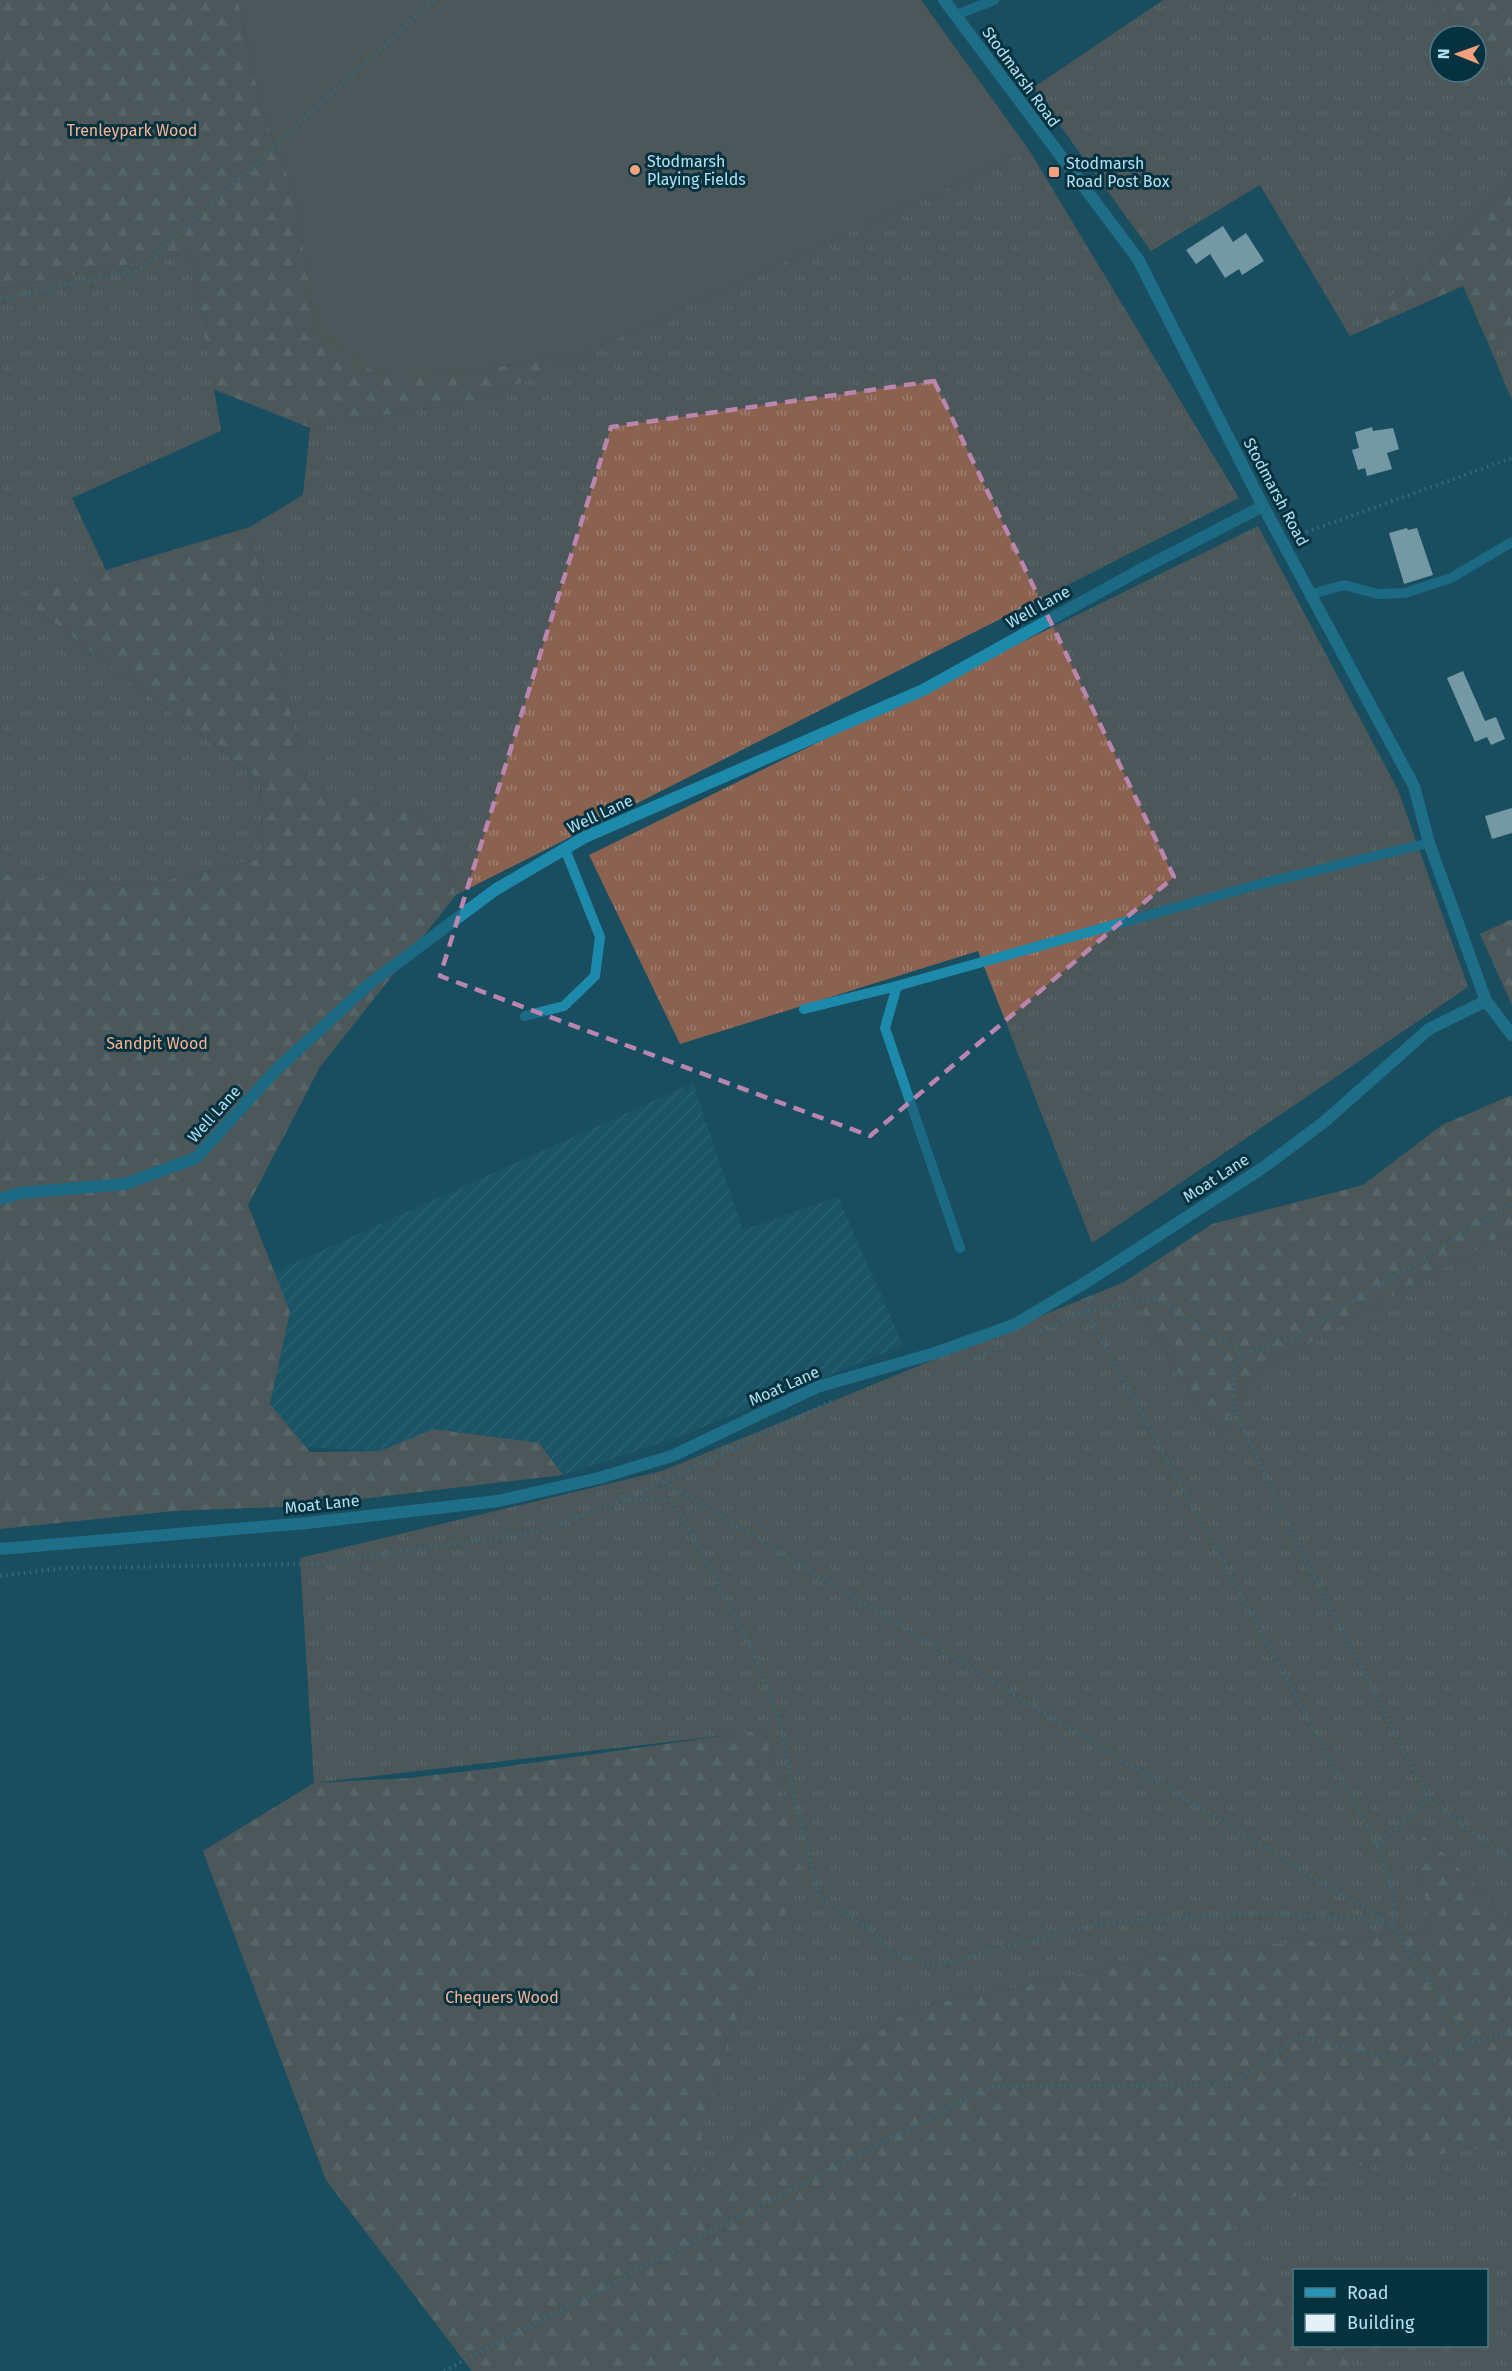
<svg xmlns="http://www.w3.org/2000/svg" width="1512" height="2371" viewBox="0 0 1512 2371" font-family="'Fira Sans',sans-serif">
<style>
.industrial{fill:url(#industrial-furrows)}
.grass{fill:url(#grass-tufts);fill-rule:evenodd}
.forest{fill:url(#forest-firs)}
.pitch{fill:#8b6250}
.building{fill:#e3f1f7}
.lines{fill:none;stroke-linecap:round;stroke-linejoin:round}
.path{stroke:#58899b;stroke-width:4;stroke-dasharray:1.5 4.5;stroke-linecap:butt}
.lane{stroke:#1e8aab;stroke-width:10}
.street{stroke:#1e8aab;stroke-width:12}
.secondary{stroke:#2695b8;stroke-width:12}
.marked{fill:none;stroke:#ba86ae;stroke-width:4.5;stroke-dasharray:12 8;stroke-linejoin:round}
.poi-dot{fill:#f1a17d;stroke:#063240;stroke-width:2}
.labels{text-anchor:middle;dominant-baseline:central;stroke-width:6;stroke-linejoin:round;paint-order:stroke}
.street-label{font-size:16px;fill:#b4e0f2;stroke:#063240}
.park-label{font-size:16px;fill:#f8b394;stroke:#063240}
.poi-label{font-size:16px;fill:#b4e0f2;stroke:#063240;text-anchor:start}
</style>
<defs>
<pattern id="industrial-furrows" width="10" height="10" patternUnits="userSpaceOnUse" patternTransform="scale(1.5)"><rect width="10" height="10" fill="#205c70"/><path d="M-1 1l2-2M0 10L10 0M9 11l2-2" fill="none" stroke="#3e7385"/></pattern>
<pattern id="grass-tufts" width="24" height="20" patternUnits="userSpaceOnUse" patternTransform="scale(1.5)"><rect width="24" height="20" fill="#8b6250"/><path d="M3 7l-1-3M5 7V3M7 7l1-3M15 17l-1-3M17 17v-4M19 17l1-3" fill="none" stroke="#9e8072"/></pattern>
<pattern id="forest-firs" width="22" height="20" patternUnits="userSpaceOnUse" patternTransform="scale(1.5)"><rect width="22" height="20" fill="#8b6250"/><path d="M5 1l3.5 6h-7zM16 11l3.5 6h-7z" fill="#9e8072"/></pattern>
</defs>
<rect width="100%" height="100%" fill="#194e60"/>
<path class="industrial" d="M693,1083L743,1230L838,1197L903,1345L677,1438L563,1475L539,1443L434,1429L380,1451L306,1447L270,1404L290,1312L274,1272Z"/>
<g class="grass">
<path d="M1163,0H1439L1469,36H1440V72H1476V44L1512,87V180L1350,336L1260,185L1151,251L1033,88Z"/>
<path d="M1029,150L1239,498L456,895L434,819L307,787L250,527L303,495L310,428L487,398Z"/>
<path d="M191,252L221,431L72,498L106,570L20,597L260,780L263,858L139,887L0,874V289Z"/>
<path d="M1512,330V400L1488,343Z"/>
<path d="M1258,526L1398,790L1468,987L1092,1243L978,951L680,1044L589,855Z"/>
<path d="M1512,1230V1922L1446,1855L1414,1829L1431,1932L1195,1950L910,2009L790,2098L690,2179L727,2040L802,1877L764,1731L314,1783L300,1558L662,1471L1124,1282L1218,1437L1250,1376Z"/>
<path d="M1512,2092V2371H1250L1140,2140ZM1294,2270H1486V2346H1294Z"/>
</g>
<g class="forest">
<path d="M0,0H238L262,112L294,191L317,331L468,372L586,353L487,398L310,428L213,389L191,252L0,289Z"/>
<path d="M1439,0H1512V87L1476,44V36H1469Z"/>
<path d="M1512,180V330L1488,343L1463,286L1350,336Z"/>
<path d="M250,527L307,786L434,819L456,895L320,1067L248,1205L290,1312L270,1404L310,1452L380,1451L434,1429L539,1443L563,1475L302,1506L174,1511L0,1529V874L139,887L263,858L260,780L19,596Z"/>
<path d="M1512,919V1005L1480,934Z"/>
<path d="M1512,1095V1230L1250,1376L1218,1437L1124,1282L1212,1224L1363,1185L1442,1125Z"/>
<path d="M764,1730L803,1877L727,2040L691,2178L790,2098L910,2009L1195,1950L1431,1932L1413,1828L1446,1855L1512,1922V2144L1354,2166L1220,2234L1294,2308V2346H1332L1357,2371H472L326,2180L203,1851L314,1783L409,1778L503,1767Z"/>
</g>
<path class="pitch" d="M238,0H921L1029,150L586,353L468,372L371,370L316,331L294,191L262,112Z"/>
<g class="building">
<path d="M1223,226L1233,242L1246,233L1264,261L1242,275L1239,269L1225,278L1210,254L1196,264L1186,250Z"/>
<path d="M1372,427L1373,431L1393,428L1399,449L1387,453L1392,469L1367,476L1365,468L1358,470L1352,450L1359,448L1355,432Z"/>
<path d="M1407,528L1408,530L1417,528L1433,575L1404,584L1389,533Z"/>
<path d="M1463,671L1485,721L1496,717L1505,739L1491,745L1487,737L1475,742L1447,678Z"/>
<path d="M1512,808V833L1492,839L1485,816Z"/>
</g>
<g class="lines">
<g class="path">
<path d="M0,299L140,270L434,0"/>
<path d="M1295,536L1512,458"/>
<path d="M1512,1204L1292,1339L1244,1354L1233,1367L1234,1407L1290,1529L1429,1799L1512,1861"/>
<path d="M1090,1296L1086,1311L1155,1298L1244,1354"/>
<path d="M1029,1336L1086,1311L1377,1845L1394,1897L1392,1925L1471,2043"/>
<path d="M962,1362L1003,1347"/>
<path d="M665,1482L1386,1921"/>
<path d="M624,1500L834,1400"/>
<path d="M628,1500L671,1499L686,1523L752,1650L779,1716L795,1799L819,1897L870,1929L893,1952L935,1966L1099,1923L1263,1913L1374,1920L1392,1925"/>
<path d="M0,1576L63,1568L312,1564L536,1532L624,1500L617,1487"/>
<path d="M1377,1845L1429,1799"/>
<path d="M444,2371L990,2086L1231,2085L1299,2037L1421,2066L1471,2043L1512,2031"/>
</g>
<g class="lane">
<path d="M956,15L994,0"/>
<path d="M1312,594L1344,585L1378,594L1405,593L1451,578L1512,542"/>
<path d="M804,1009L897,986"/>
<path d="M525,1016L564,1006L595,976L600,937L565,849"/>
<path d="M960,1248L885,1028L897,986L1256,885L1429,843"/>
</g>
<path class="street" d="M0,1199L20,1193L125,1184L196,1158L275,1071L368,985L495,890L585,837L923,690L1136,572L1263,506"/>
<g class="secondary">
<path d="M944,0L1138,259L1263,506L1414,786L1429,843L1486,1001L1512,1035"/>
<path d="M0,1549L307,1523L498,1501L599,1478L672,1456L817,1387L935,1353L1014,1325L1088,1281L1264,1167L1324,1122L1429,1029L1486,1001"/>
</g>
</g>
<path d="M0 0H1512V2371H0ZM934,381L1174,877L870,1136L440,976L611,427Z" fill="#194e60" fill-opacity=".55" fill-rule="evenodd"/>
<path class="marked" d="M934,381L1174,877L870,1136L440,976L611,427Z"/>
<g class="poi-dot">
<circle cx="635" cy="170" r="6"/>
<rect x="1048" y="166" width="12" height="12" rx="3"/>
</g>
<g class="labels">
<g class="street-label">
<text transform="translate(1021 77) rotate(54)">Stodmarsh Road</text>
<text transform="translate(1276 492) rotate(62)">Stodmarsh Road</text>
<text transform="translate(1038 607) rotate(-29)">Well Lane</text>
<text transform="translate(600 814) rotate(-25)">Well Lane</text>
<text transform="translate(214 1114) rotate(-48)">Well Lane</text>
<text transform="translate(1216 1178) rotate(-33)">Moat Lane</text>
<text transform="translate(784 1386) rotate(-24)">Moat Lane</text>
<text transform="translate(322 1504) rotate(-6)">Moat Lane</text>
</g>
<g class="park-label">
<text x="132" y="130">Trenleypark Wood</text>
<text x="157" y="1043">Sandpit Wood</text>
<text x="502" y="1997">Chequers Wood</text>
</g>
<g class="poi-label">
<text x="647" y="161">Stodmarsh<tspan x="647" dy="18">Playing Fields</tspan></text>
<text x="1066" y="163">Stodmarsh<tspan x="1066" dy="18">Road Post Box</tspan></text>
</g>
</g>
<rect x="1293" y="2269" width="195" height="78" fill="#063240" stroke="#4c7887" stroke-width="1.5"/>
<rect x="1305" y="2288" width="30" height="9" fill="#2695b8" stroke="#4c7887" stroke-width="1.5"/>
<text x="1347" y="2299" font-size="18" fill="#b4e0f2">Road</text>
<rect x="1305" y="2314" width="30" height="18" fill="#e3f1f7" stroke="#4c7887" stroke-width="1.5"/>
<text x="1347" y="2329" font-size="18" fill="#b4e0f2">Building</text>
<g transform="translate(1458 54) rotate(271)"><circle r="28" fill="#063240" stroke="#4c7887" stroke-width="1.5"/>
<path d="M0-4.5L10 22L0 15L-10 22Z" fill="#f1a17d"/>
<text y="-9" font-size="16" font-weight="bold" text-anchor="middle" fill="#b4e0f2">N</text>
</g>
</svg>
